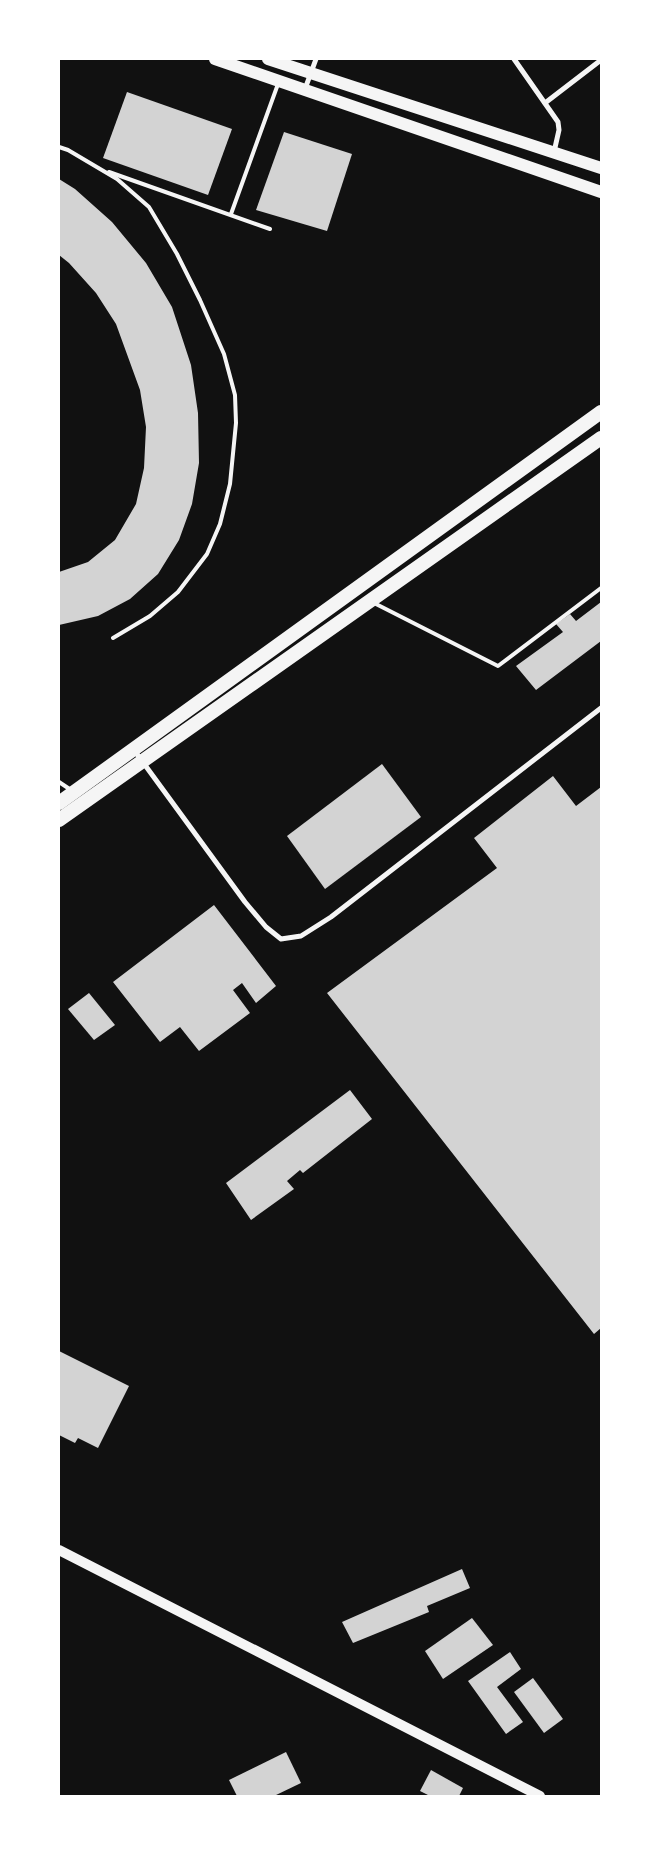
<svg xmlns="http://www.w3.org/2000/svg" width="660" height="1855" viewBox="0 0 660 1855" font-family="'Archivo Narrow',sans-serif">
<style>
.building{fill:#d3d3d3}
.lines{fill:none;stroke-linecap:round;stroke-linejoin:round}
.service{stroke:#f5f5f5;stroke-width:4}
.minor{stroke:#f5f5f5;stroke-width:5}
.secondary{stroke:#f5f5f5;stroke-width:10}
.primary{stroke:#f5f5f5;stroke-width:12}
.trunk{stroke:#f5f5f5;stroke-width:14}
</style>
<rect width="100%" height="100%" fill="#111"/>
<g class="building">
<path d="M127,92L232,129L208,195L103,158Z"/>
<path d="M284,132L352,154L327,231L256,210Z"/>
<path d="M59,179L75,189L112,222L146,263L172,307L191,365L198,413L199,463L192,504L179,540L158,574L130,599L98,616L59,625V572L88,562L115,540L136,504L144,468L146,427L140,390L116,324L96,293L69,263L59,255Z"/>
<path d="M601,602V641L536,690L516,666L563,632L556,624L570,614L576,621Z"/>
<path d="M382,764L421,817L325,889L287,836Z"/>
<path d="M553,776L576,806L601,787V1328L594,1334L327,993L497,868L474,838Z"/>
<path d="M214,905L276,986L256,1003L242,983L233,990L250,1013L199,1051L180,1027L160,1042L113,982Z"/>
<path d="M89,993L115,1025L94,1040L68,1009Z"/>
<path d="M350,1090L372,1119L303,1173L300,1170L287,1181L294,1189L251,1220L226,1183Z"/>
<path d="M59,1351L129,1386L98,1448L78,1438L75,1443L59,1435Z"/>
<path d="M462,1569L470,1588L427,1606L429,1612L353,1643L342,1622Z"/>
<path d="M472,1618L493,1645L443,1679L425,1651Z"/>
<path d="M510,1652L521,1669L497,1687L523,1722L506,1734L468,1681Z"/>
<path d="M533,1678L563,1719L544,1733L514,1692Z"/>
<path d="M286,1752L301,1783L274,1796H237L229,1780Z"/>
<path d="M431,1770L463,1788L459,1796H430L420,1791Z"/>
</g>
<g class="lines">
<g class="service">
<path d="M59,147L68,150L117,179L149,207L177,254L200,300L224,354L235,395L236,423L230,484L220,524L207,554L178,592L150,616L113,638"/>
<path d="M109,172L270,229"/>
<path d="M231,214L278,84"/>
<path d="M374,603L498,666L601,588"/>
<path d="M59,782L71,790"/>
</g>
<g class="minor">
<path d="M514,59L558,122L559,130L554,152"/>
<path d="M305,89L316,59"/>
<path d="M545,103L601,60"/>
<path d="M134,750L245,902L266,927L281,939L301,936L331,917L601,708"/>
</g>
<path class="secondary" d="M59,1550L540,1796"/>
<g class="primary">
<path d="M215,59L601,192"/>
<path d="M268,59L601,168"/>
</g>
<g class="trunk">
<path d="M59,803L601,412"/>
<path d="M59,820L601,438"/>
</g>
</g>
<rect width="660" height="1855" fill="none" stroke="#ffffff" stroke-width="120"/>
</svg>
